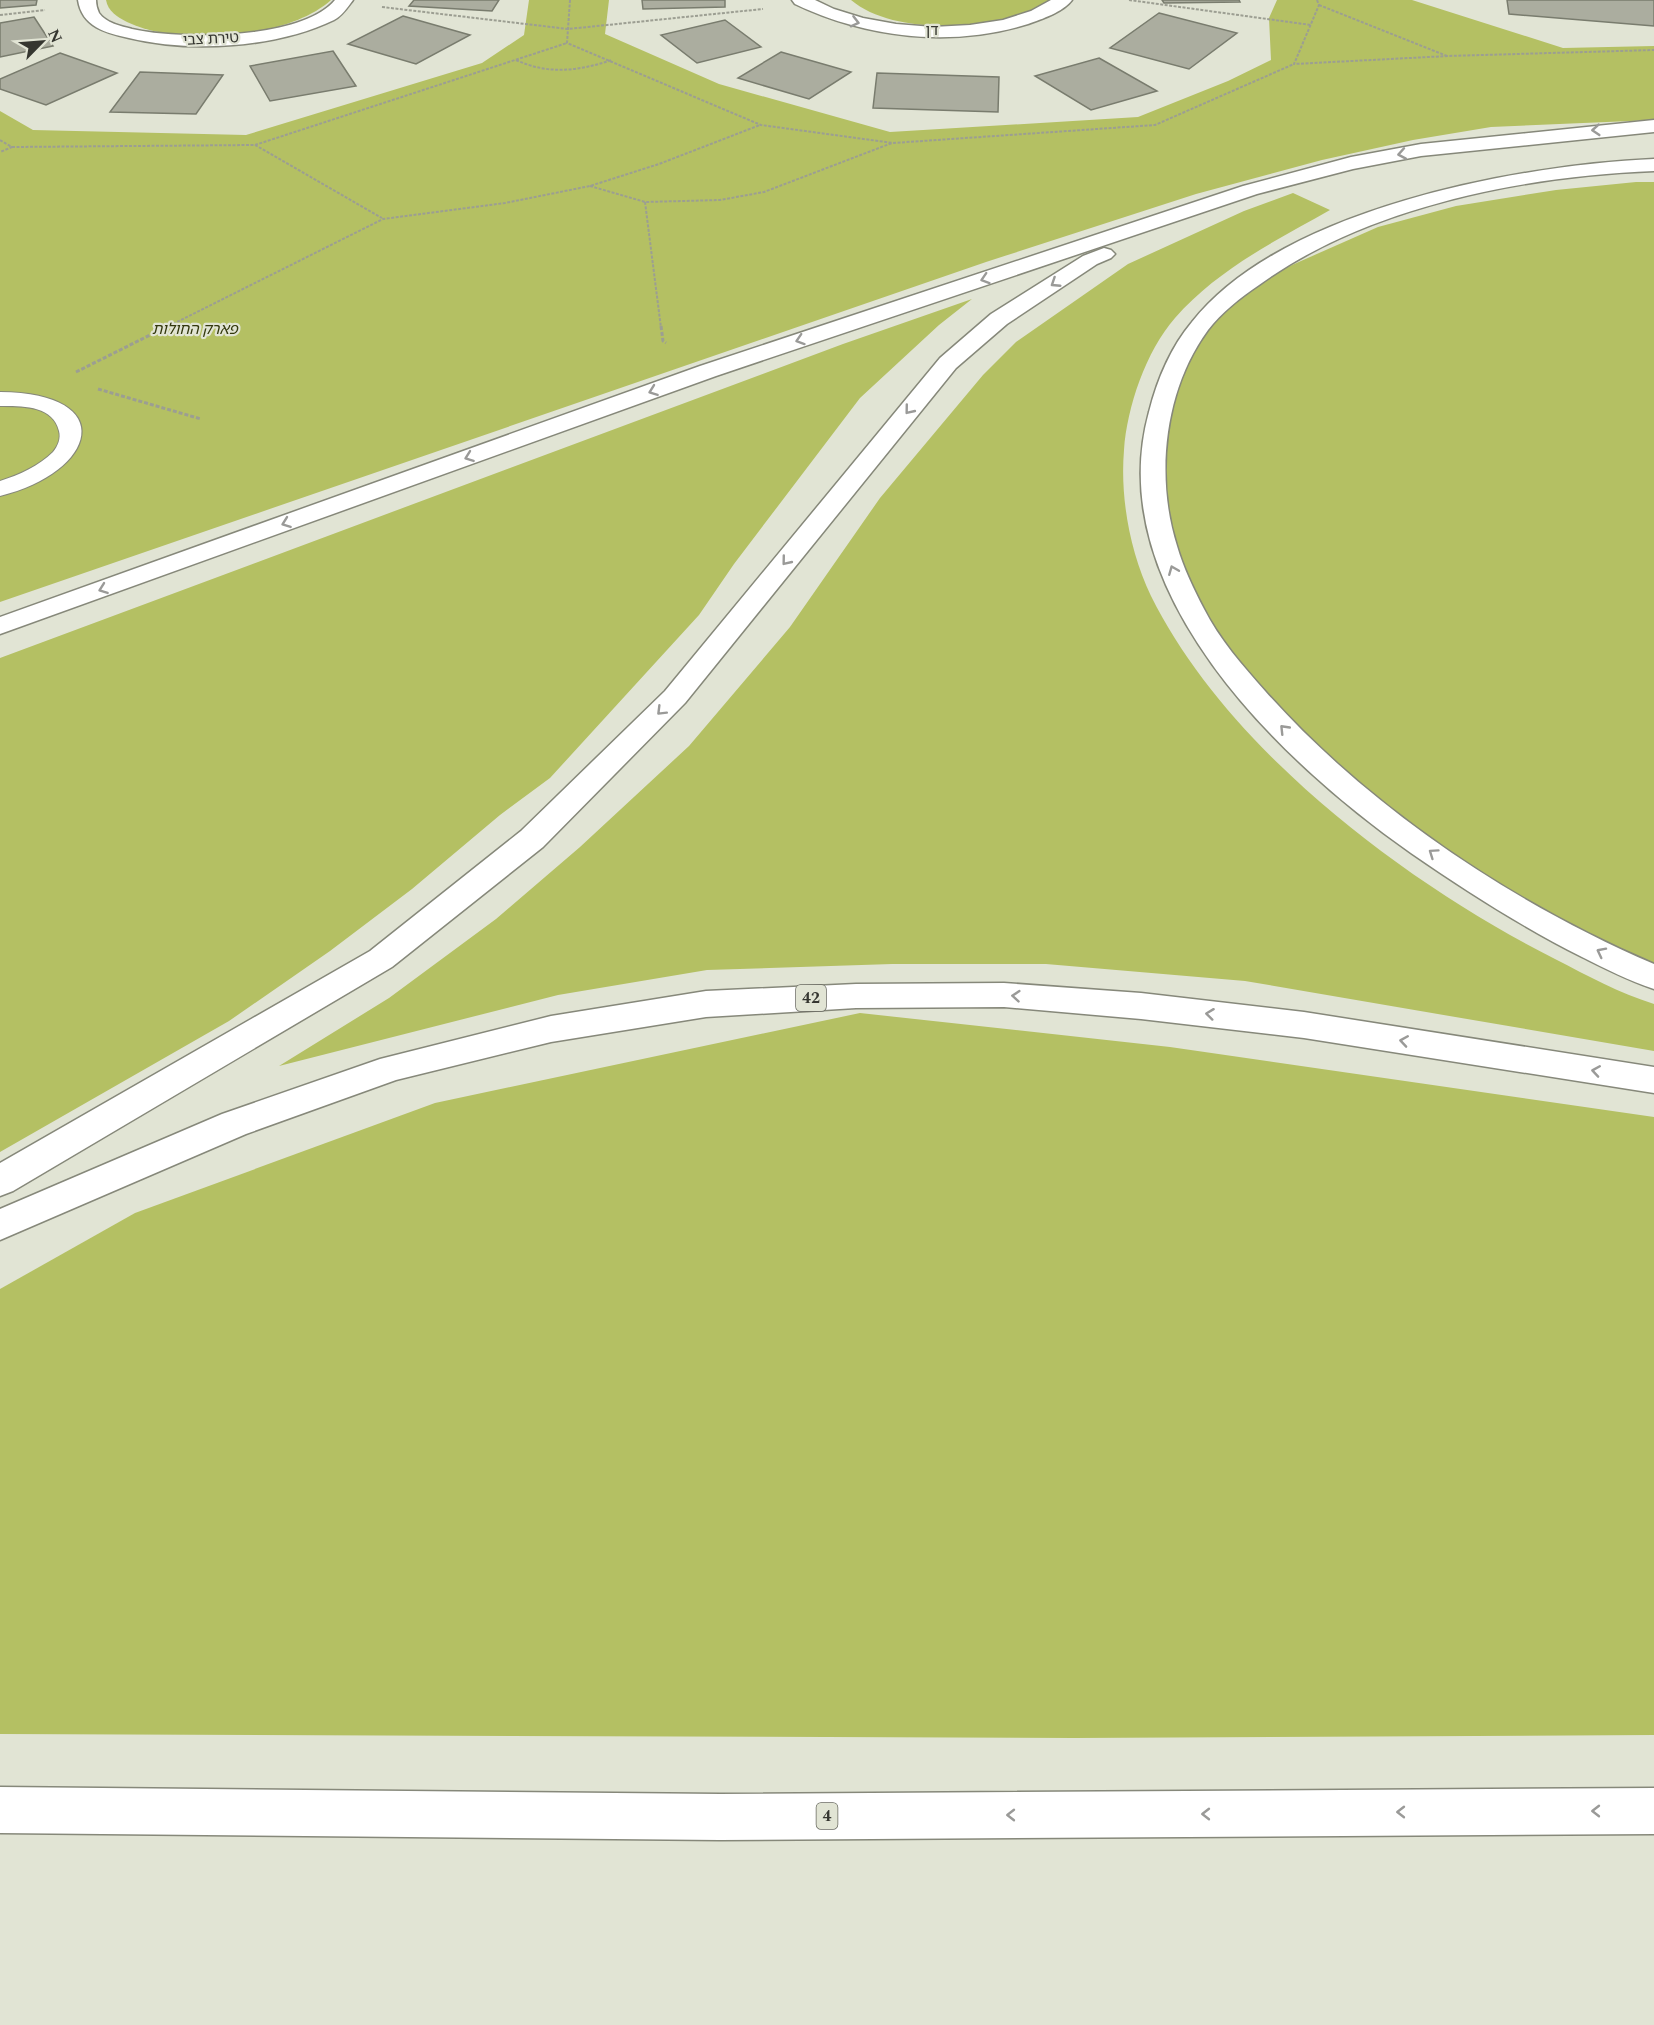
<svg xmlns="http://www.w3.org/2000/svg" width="1654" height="2025" viewBox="0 0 1654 2025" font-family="Spectral,'Noto Sans Hebrew',serif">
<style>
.green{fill:#b4c063}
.building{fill:#abad9f;stroke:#797c6e;stroke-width:1.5}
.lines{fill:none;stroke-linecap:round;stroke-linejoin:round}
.lane-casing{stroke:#86887a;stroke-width:2}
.street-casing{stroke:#86887a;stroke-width:3}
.highway-casing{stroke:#86887a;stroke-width:3}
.path-far1{stroke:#9c9e92;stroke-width:2;stroke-dasharray:3 1.5;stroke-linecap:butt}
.path{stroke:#9c9e92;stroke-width:3;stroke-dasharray:4 2;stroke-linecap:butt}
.lane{fill:#fff;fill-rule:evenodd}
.street{fill:#fff;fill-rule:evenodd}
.highway{fill:#fff;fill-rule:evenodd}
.oneway{stroke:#9a9a98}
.labels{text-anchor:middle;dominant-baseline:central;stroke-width:4.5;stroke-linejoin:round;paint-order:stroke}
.far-street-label{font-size:15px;fill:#353630;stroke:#e1e4d4}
.far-park-label{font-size:15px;font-style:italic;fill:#33380d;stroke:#e1e4d4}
.shield{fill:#e1e4d4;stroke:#696a61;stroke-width:1.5}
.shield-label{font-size:16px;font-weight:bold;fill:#353630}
</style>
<rect width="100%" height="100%" fill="#e1e4d4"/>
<g class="green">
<path d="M106,0H331C288,39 178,47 127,22C117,17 108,11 106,0Z"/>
<path d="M529,0H609L605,34L719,84L890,132L1138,117L1228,81L1271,60L1269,18L1277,0H1412L1563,48L1654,46V120L1491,127L1413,140L1322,160L1196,194L986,262L0,602V111L33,130L246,135L482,63L524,35Z"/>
<path d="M851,0H1053C1042,5 1031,12 1020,15C973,30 890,33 851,0Z"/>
<path d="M1636,182H1654V976L1638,971L1371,806L1206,634L1162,539L1152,471L1185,350L1242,287L1378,227L1456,206L1556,190Z"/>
<path d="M1293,193L1330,210C1275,241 1217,270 1175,318C1146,351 1127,407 1124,450C1120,498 1130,552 1151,596C1227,749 1405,883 1555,959C1588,976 1619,993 1654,1004V1051L1245,981L1046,964H892L707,970L558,995L279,1066L389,998L496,919L580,847L689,746L790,627L880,498L983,375L1016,342L1128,264L1244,211Z"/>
<path d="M972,299L939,325L860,398L734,564L699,615L550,778L500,815L412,889L330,951L229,1021L0,1152V658L843,344Z"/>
<path d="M860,1013L1170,1047L1654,1117V1735L1074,1738L0,1734V1289L135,1213L435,1103Z"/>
</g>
<g class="building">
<path d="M0,0H37L36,5L0,8Z"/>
<path d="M414,0H499L492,11L409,6Z"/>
<path d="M642,0H725V7L643,9Z"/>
<path d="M1162,0H1239L1240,2L1164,3Z"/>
<path d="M1507,0H1654V26L1509,14Z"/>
<path d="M1159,13L1237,33L1189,69L1110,48Z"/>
<path d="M403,16L470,35L416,64L348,44Z"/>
<path d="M34,17L53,46L0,57V23Z"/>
<path d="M725,20L761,47L697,63L661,35Z"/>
<path d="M333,51L356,86L270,101L250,66Z"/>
<path d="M781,52L851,72L809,99L738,78Z"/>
<path d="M60,53L117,73L46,105L0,89V79Z"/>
<path d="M1099,58L1157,91L1091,110L1035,76Z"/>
<path d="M140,72L223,75L196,114L110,112Z"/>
<path d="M877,73L999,77L998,112L873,108Z"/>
</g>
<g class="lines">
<g class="lane-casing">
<path id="lane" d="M0,392C120,393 97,472 0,496V481C19,475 39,466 53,452C58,446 61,438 59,431C53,405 21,406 0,406Z"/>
</g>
<g class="street-casing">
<g id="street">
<path d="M78,0H96C96,4 97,9 99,13C106,23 121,26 132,29C179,40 302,40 335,0H353C347,8 342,16 334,20C276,48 191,53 129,38C106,33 82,27 78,0Z"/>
<path d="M792,0H815L834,9L863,18L896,24L933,27L970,25L1003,20L1031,11L1051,0H1072C1063,12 1042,19 1028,24C951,48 866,38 795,4Z"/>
</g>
</g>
<g class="highway-casing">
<g id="highway">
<path d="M1654,120V132L1421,156L1353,169L1257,194L716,376L0,634V617L700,366L1243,186L1351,157L1421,144Z"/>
<path d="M1654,159V171C1523,176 1366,207 1259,285C1241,297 1221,313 1208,330C1164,390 1155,477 1177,546C1183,567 1194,590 1204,609C1219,639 1243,666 1265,691C1368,807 1512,903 1654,964V989C1629,981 1606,969 1582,957C1522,927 1466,891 1411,853C1280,761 1100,590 1149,412C1157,380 1171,347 1192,322C1281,209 1517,165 1654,159Z"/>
<path d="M1104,248L1111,250L1115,254L1111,258L1097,264L1007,324L956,368L685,703L543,847L392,967L13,1191L0,1196V1163L370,951L521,831L665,691L940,358L991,314L1083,256Z"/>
<path d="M1004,983L1141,993L1304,1012L1654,1067V1093L1304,1038L1141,1019L1004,1007L856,1008L706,1017L551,1042L396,1080L246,1134L0,1240V1209L222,1114L380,1059L551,1016L706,991L856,984Z"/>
<path d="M0,1787L720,1794L1654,1788V1834L720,1840L0,1833Z"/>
</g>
</g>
<g class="path-far1">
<path d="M570,0L567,43L761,125L893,143L1155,125L1294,64"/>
<path d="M1129,0L1311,25"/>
<path d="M1317,0L1319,5L1294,64L1448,56L1654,50"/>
<path d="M1319,5L1447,56"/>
<path d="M382,7L568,29L763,9"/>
<path d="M0,15L45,10"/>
<path d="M516,60C549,75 578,71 612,60"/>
<path d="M0,140L12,147L0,152"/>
<path d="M255,145L382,218"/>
<path d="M12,147L255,145L567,43"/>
<path d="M590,186L645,202L720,200L764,192L892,143"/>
<path d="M645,202L661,328"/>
<path d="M165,328L383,219L505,203L590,186L659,164L760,125"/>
</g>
<g class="path">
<path d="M661,326L663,341L666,343"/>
<path d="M76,372L168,326"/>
<path d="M98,389L201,419"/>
</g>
<use href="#lane" class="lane"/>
<use href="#street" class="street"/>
<use href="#highway" class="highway"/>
</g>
<defs><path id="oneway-chevron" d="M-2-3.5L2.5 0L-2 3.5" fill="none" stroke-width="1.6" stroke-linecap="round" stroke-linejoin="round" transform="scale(1.5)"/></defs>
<g class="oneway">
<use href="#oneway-chevron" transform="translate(855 22) rotate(14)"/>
<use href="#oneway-chevron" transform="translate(1596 130) rotate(176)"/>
<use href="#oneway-chevron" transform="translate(1402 154) rotate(170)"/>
<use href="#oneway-chevron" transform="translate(985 279) rotate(162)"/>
<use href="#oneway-chevron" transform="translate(1055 283) rotate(147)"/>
<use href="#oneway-chevron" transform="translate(800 340) rotate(162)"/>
<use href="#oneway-chevron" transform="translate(653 391) rotate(160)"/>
<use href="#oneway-chevron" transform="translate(909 410) rotate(129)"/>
<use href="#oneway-chevron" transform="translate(469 457) rotate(160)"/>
<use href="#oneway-chevron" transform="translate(286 523) rotate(160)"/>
<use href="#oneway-chevron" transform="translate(786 561) rotate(129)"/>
<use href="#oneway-chevron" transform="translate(1173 570) rotate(-112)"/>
<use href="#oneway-chevron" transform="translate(103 589) rotate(160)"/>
<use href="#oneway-chevron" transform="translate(661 711) rotate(135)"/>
<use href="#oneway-chevron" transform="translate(1284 729) rotate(-134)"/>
<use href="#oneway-chevron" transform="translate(1433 853) rotate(-145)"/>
<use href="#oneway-chevron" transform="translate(1601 952) rotate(-153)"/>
<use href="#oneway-chevron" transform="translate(1016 996) rotate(-175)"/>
<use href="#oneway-chevron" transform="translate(1210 1014) rotate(-173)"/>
<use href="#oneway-chevron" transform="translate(1404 1041) rotate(-171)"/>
<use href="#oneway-chevron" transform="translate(1596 1071) rotate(-171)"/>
<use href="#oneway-chevron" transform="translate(1596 1811) rotate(180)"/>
<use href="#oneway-chevron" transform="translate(1401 1812) rotate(180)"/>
<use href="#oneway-chevron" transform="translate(1206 1814) rotate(180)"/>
<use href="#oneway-chevron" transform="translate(1011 1815) rotate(180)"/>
</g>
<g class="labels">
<g class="far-street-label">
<text x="932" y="30">דן</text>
<text transform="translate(211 39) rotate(-3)">טירת צבי</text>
</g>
<g class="far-park-label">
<text x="195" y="329">פארק החולות</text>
</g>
<g class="shield">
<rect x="796" y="985" width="30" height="26" rx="4.5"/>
<rect x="816.5" y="1803" width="21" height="26" rx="4.5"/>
</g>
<g class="shield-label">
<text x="811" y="998">42</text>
<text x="827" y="1816">4</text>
</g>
</g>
<g transform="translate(42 42) rotate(65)" stroke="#e1e4d4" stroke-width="4.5" paint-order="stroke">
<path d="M0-4.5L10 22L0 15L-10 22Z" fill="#353630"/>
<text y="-9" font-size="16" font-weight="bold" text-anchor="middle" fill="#353630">N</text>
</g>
</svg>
